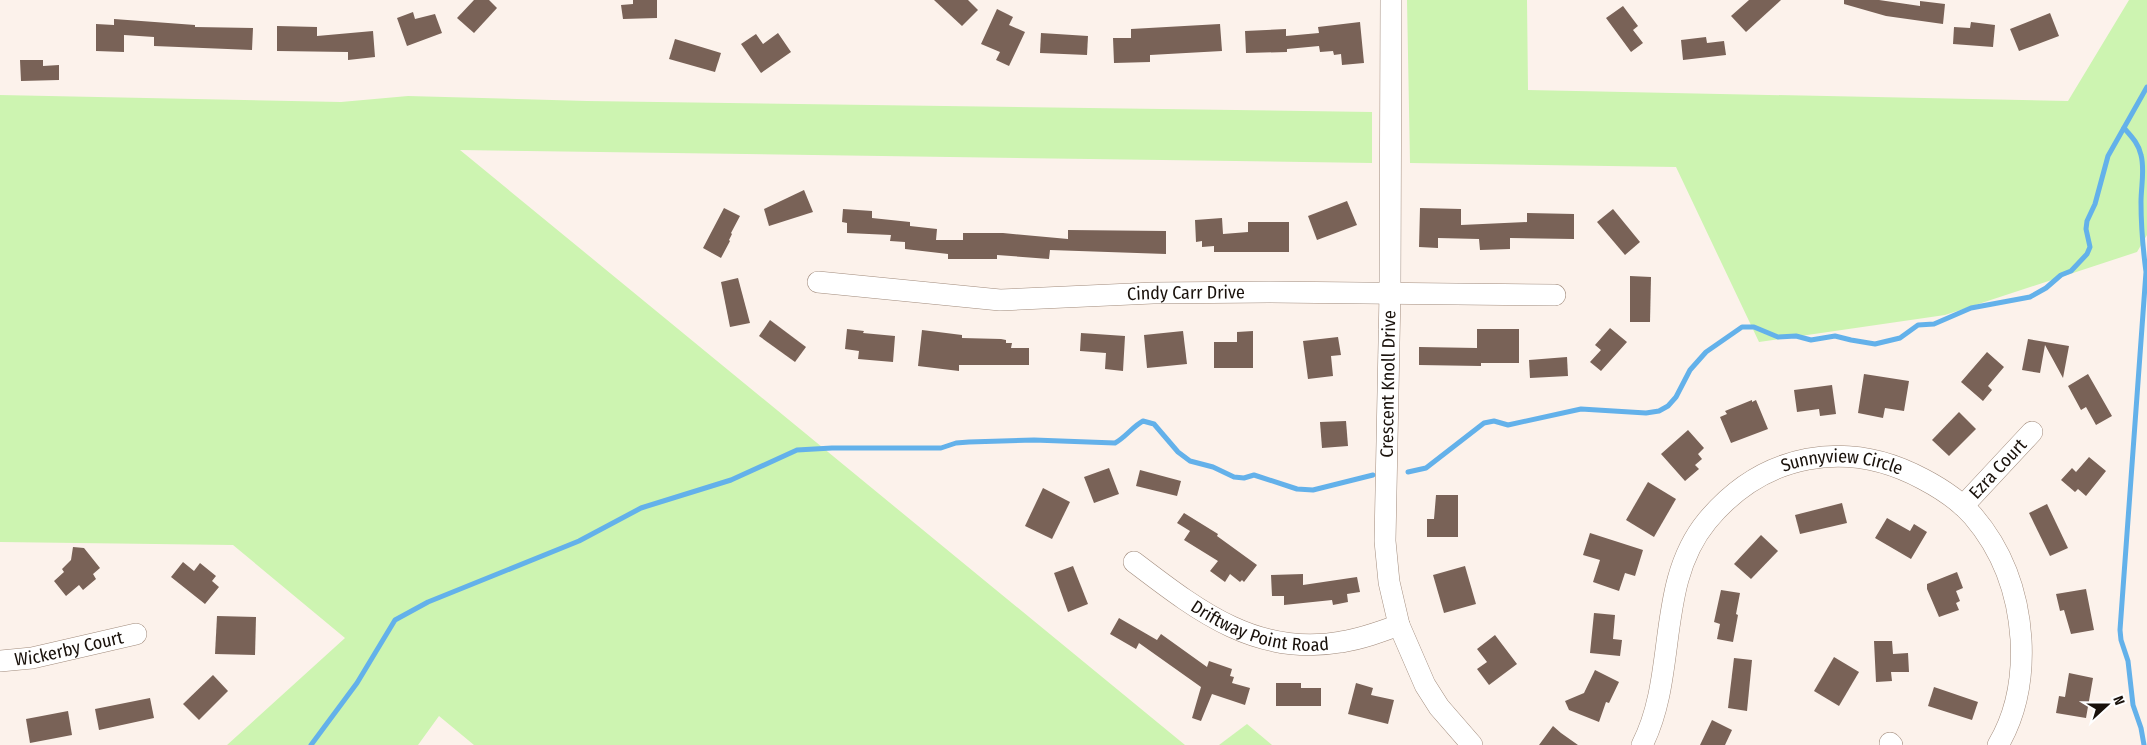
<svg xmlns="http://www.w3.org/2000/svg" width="2147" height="745" viewBox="0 0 2147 745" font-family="'Fira Sans Condensed',sans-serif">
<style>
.green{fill:#cdf4b1}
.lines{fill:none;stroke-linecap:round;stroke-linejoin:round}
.stream{stroke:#63b1ea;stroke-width:5}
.building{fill:#796257}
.minor-casing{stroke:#a18b7c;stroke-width:22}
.minor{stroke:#fff;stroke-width:21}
.labels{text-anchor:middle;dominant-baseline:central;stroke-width:4.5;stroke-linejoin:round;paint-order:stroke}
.street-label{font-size:18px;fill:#19110b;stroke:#fff}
</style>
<rect width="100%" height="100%" fill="#fcf2eb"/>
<g class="green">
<path d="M1407,0H1527L1528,90L2068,101L2129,0H2147V235L2137,252L1945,315L1759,342L1676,167L1410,163Z"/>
<path d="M0,95L341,102L408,96L587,101L1372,112V163L460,150L1185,745H474L439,716L418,745H227L345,638L233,545L0,542Z"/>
<path d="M1247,724L1272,745H1219Z"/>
</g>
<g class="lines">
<g class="stream">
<path d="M2124,128C2131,136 2139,144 2141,155C2145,170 2141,186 2141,202C2141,226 2143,249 2146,272L2120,630L2121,640L2128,661L2133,705L2141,728L2144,745"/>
<path d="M1408,472L1426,468L1484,423L1494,421L1508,425L1581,409L1646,413L1659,411L1668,406L1676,397L1690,370L1706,352L1742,327H1754L1778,337L1796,336L1811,340L1835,336L1851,340L1875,344L1900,338L1918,325L1934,324L1971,308L2030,297L2046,288L2061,275L2071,271L2087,254L2090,247L2086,229L2087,221L2095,204L2108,156L2147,87"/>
<path d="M311,745L357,683L395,620L428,602L579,541L641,508L731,480L797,450L832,448H941L956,443L969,442L1034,440L1115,443C1126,437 1132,427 1143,421L1154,424L1178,452L1190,461L1213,467L1234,477L1244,478L1254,475L1297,489L1313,490L1373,475"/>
</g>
</g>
<g class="building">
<path d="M474,0H489L497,8L474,33L457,18Z"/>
<path d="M633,0H657V18L623,19L621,5L633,4Z"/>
<path d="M934,0H968L978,10L962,26Z"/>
<path d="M1749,0H1781L1746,32L1731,16Z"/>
<path d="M1844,0H1879L1920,6V1L1945,4L1943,24L1886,16L1844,4Z"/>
<path d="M1623,6L1638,26L1633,30L1643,43L1631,52L1606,18Z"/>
<path d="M997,9L1013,17L1009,25L1025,32L1009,66L996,60L1000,52L981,44Z"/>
<path d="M413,12L415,19L435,14L442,33L407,46L397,18Z"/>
<path d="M2050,13L2059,36L2019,51L2010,29Z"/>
<path d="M114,19L195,25V27L253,28L252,50L154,46V37L124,35V52L96,51V24L114,25Z"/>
<path d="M1360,22L1364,63L1342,65L1341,54L1334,55L1333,51L1320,52L1319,46L1287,49V52L1246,53L1245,31L1286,29V36L1319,33L1318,27Z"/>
<path d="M1971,22L1995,25L1993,47L1953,44L1954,27L1970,28Z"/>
<path d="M1220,24L1222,51L1150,55V62L1114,63L1113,38H1131V29Z"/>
<path d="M277,26L317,27V36L373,31L375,57L348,60V52L277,51Z"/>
<path d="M778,33L791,52L761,73L741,44L756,34L763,44Z"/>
<path d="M1041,33L1088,36L1087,55L1040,53Z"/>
<path d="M1706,37L1707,43L1724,41L1726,55L1683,60L1681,40Z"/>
<path d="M675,39L721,53L715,72L669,59Z"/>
<path d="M20,60H43V66L59,65V80L21,81Z"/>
<path d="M804,190L813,212L769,226L764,209Z"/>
<path d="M1347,201L1357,225L1317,240L1308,216Z"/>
<path d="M724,208L740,216L731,233L732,234L729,240L730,241L721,258L703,248Z"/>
<path d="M1420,208L1461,209V225L1527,222V213L1574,214V239L1510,238V249L1480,250L1479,239L1438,238V248L1419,247Z"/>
<path d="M843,209L872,211V218L910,222V226L937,229L936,240H963V233H1003L1068,239V230L1166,231V254L1050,250L1049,259L997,255V259H948V254L905,249V242L890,241L891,235L847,233V223L842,222Z"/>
<path d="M1613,209L1640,242L1625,255L1597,222Z"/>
<path d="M1222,218L1223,234L1248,232V222H1289V252H1214V246L1202,247V241L1196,242L1195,220Z"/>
<path d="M1630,276L1651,277L1650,322H1630Z"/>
<path d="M738,278L750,323L730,327L721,282Z"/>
<path d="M770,320L806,347L795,362L759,336Z"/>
<path d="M1610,328L1627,342L1601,371L1590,362L1601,350L1595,345Z"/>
<path d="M847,329L864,331L863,333L895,336L893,362L858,359L859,351L845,349Z"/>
<path d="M1477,329H1519V363H1481V366L1419,365V347L1477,348Z"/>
<path d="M922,330L962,335V338L1001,339L1006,340V343H1012L1011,348H1029V365H959V371L918,366Z"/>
<path d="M1183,331L1187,364L1147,368L1144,335Z"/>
<path d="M1253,331V368H1214V342H1237V332Z"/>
<path d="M1081,333L1125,336L1123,371L1105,369L1106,353L1080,351Z"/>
<path d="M1338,337L1341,355L1331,356L1333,376L1308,379L1303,341Z"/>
<path d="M2028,339L2069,346L2063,378L2045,345L2040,373L2022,370Z"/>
<path d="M1987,352L2004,367L1988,386L1992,390L1983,401L1961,382Z"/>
<path d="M1567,357L1568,376L1530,378L1529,360Z"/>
<path d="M1864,374L1909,381L1904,411L1885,408L1883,418L1858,413Z"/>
<path d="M2088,374L2112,416L2096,425L2086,407L2081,410L2068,386Z"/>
<path d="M1832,385L1836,414L1820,416L1819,409L1797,412L1794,390Z"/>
<path d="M1752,400V402L1756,400L1768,429L1731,443L1720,417L1727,414L1725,411Z"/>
<path d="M1959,412L1976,429L1949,456L1932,440Z"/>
<path d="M1346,421L1348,446L1322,448L1320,422Z"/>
<path d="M1688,430L1704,448L1698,454L1702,459L1695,465L1699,469L1685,481L1661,454Z"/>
<path d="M2089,457L2106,471L2086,496L2078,489L2075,492L2061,480L2072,468L2076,472Z"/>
<path d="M1109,468L1119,494L1094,503L1084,477Z"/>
<path d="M1140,470L1181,481L1177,496L1136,486Z"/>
<path d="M1648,482L1676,499L1654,537L1626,520Z"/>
<path d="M1043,488L1070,502L1052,539L1025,526Z"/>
<path d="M1436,495H1458V537H1427V519H1434Z"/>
<path d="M1842,503L1847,523L1800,534L1795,515Z"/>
<path d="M2047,504L2068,548L2050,556L2029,513Z"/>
<path d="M1184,513L1218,534L1217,536L1257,565L1244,582L1242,580L1240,582L1230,574L1225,582L1210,571L1218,561L1184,540L1190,531L1177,523Z"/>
<path d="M1887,518L1910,531L1914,524L1927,532L1911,559L1875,538Z"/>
<path d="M1590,533L1643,550L1635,576L1625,573L1619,591L1593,582L1600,560L1583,555Z"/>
<path d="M1761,535L1778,551L1751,579L1734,564Z"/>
<path d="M73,547L84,548L100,568L93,574L96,579L83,590L79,585L66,596L54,581L64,572L62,569L71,560Z"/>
<path d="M183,562L194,571L200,563L216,576L212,581L219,587L205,604L171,577Z"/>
<path d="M1073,566L1088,604L1068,612L1054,573Z"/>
<path d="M1465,566L1476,604L1444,613L1433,575Z"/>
<path d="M1957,572L1963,588L1956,591L1960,601L1956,603L1959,610L1939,617L1927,589V584Z"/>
<path d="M1303,574V585L1357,577L1360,592L1347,594L1348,602L1333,605L1332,600L1284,605V596H1272L1271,575Z"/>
<path d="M2086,589L2094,630L2071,634L2064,610L2060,611L2056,594Z"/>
<path d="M1721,590L1740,593L1736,614L1738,615L1733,642L1717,639L1720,624L1714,622Z"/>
<path d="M1594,613L1615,615L1613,639L1622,640L1620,656L1590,653Z"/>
<path d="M217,616L256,617L255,655L215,654Z"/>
<path d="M1119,618L1157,640L1161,634L1207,667L1209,661L1232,669L1230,676L1234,677L1232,683L1250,688L1245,705L1212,694L1201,721L1192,718L1201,687L1139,643L1136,649L1110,634Z"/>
<path d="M1495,635L1517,664L1489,685L1477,669L1487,662L1477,649Z"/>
<path d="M1874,641H1892L1893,654L1908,653L1909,672H1891L1892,681L1876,682Z"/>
<path d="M1834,657L1859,672L1839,706L1814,691Z"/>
<path d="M1734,658L1752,660L1747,711L1728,708Z"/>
<path d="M1595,670L1619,682L1609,703L1606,702L1599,722L1569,710L1565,701L1584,693Z"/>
<path d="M2069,673L2093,678L2086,718L2056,713L2059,696L2065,697Z"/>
<path d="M213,675L228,691L199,720L183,704Z"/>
<path d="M1276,683H1301V688H1321V706H1276Z"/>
<path d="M1356,683L1373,688L1371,695L1394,700L1388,724L1348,714Z"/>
<path d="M1934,687L1978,702L1972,720L1928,706Z"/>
<path d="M150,698L154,718L99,730L95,709Z"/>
<path d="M68,711L72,735L30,743L26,719Z"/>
<path d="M1712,720L1732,730L1725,745H1700Z"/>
<path d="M1553,726L1561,733L1578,745H1539Z"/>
</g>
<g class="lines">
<g class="minor-casing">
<g id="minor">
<path d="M1391,0L1390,293L1385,541L1389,582L1399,625L1425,685L1439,707L1472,745"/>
<path id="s1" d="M818,282L1000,300L1153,293L1269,292L1555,295"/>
<path id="s2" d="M1963,506L2032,432"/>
<path id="s3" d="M1134,562C1197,610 1256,657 1341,642C1361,639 1380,632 1399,625"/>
<path id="s4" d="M0,661L32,658L136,634"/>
<path d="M1890,743L1892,745"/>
<path id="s5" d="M1642,745C1678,675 1655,584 1707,521C1763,453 1847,438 1923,479C1942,489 1959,500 1973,516C2003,551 2018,594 2021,639C2023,675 2017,713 1998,745"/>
</g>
</g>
<use href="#minor" class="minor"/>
</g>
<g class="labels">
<g class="street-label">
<text stroke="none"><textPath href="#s1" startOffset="369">Cindy Carr Drive</textPath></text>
<text transform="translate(1388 384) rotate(-89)">Crescent Knoll Drive</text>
<text stroke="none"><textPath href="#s2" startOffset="51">Ezra Court</textPath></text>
<text stroke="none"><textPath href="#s5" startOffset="391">Sunnyview Circle</textPath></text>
<text stroke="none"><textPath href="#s3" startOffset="145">Driftway Point Road</textPath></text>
<text stroke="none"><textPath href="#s4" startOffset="70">Wickerby Court</textPath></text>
</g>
</g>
<g transform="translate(2107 705) rotate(69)" stroke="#ffffff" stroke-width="4" paint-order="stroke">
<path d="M0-4L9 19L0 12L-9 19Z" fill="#19110b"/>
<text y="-8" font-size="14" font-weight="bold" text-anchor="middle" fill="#19110b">N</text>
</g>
</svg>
